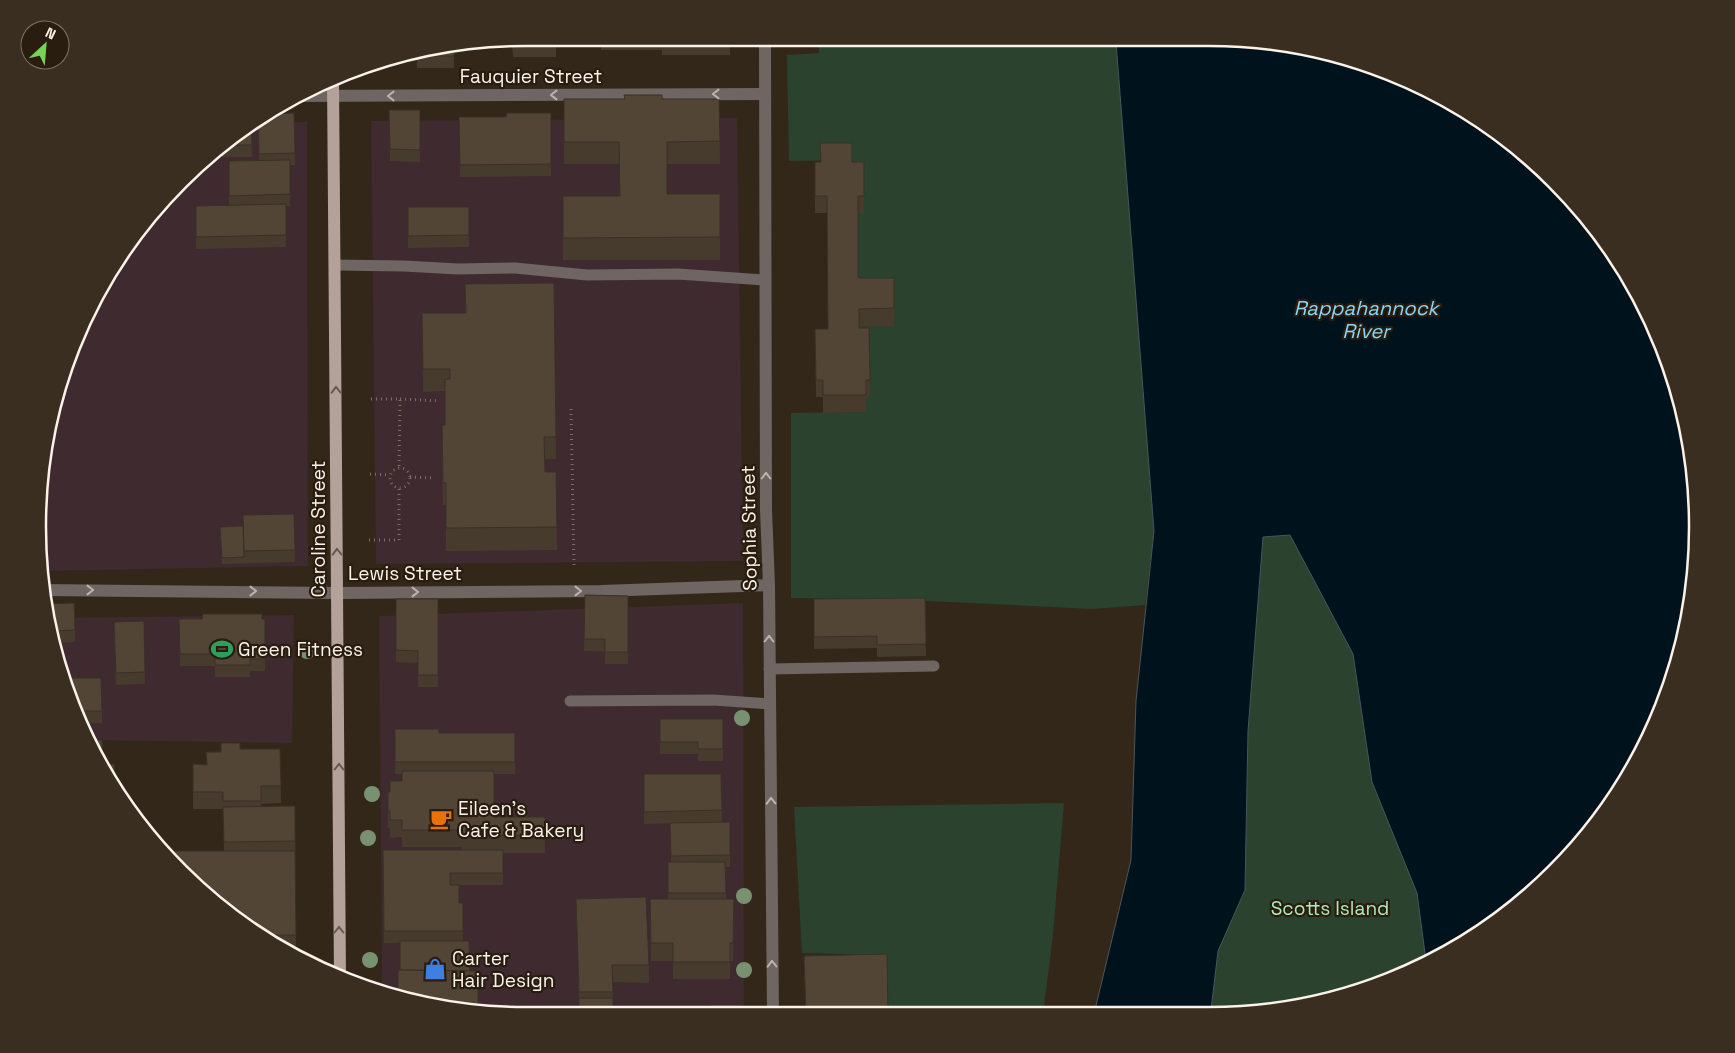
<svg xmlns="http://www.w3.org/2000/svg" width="1735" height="1053" viewBox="0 0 1735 1053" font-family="'Space Grotesk',sans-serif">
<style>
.commercial{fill:#3e2a2f}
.green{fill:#2b422f}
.water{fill:#00121c;stroke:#4b565a}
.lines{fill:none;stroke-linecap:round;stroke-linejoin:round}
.path{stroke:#7b7064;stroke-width:3;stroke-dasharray:1 4;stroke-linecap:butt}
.lane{stroke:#6f6562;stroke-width:11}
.street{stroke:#6f6562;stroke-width:12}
.primary{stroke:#b4a19a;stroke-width:12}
.tree{fill:#789271}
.wall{fill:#473b2e}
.building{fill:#524536;stroke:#393026}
.oneway{stroke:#bcb3ad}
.oneway2{stroke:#68584e}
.labels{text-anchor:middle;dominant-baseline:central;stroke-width:4.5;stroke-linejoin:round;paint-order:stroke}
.street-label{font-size:19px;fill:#fbf3ea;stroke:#291d10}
.poi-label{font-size:19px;fill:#fbf3ea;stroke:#291d10;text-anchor:start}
.park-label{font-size:19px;fill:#b0eab9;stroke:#291d10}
.water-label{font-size:20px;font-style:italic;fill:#8ad5f8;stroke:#291d10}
.rim{fill:none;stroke:#fbf3ea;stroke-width:2.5}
</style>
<rect width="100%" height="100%" fill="#332719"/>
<g class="commercial">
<path d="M737,118L743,561L376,564L371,121Z"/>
<path d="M255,122H307L308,566L40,571L38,526L63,370L88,310L138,229L229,138Z"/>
<path d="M743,603L744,1012L463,1011L382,990L379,616Z"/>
<path d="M294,615L292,743L87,740L63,683L48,618Z"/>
</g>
<g class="green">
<path d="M819,42H1116L1154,531L1145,605L1092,609L888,599L791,598V413L866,412V397H870L859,346V326H894L858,296L852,160L789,161L787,55L819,53Z"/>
<path d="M1290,535L1353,654L1372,782L1417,893L1426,961L1335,999L1241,1014H1207L1211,1010L1218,951L1245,890L1248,731L1263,537Z"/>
<path d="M1064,803L1053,935L1043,1014L888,1013L887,955L802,953L794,807Z"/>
</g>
<path class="water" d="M1116,42H1272L1395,75L1506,138L1576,204L1632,282L1671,369L1693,462L1696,558L1681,653L1647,743L1597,824L1531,894L1453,950L1426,961L1417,893L1372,782L1353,654L1290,535L1263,537L1248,731L1245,890L1218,951L1211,1010L1207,1014H1094L1131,860L1136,701L1154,531Z"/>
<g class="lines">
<g class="path">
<path d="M371,399H400L399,468"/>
<path d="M400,399L440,401"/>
<path d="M571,409L574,566"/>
<circle cx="400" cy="478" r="10"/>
<path d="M370,474L390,475"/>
<path d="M410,477L433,478"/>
<path d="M369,540H399V488"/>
</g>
<g class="lane">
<path d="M335,265L404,266L458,269L515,268L587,275L678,274L765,280"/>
<path d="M769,669L934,666"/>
<path d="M570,701L713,700L770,704"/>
</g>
<g class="street">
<path d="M765,42L766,510L769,585L773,1013"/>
<path d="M297,96L765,94"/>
<path d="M42,590L338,593L601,591L769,585"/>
</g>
<path class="primary" d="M333,79L340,978"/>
</g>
<g class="tree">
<circle cx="307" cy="651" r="8"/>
<circle cx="742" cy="718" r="8"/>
<circle cx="372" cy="794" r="8"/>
<circle cx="368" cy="838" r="8"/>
<circle cx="744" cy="896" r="8"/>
<circle cx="370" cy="960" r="8"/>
<circle cx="744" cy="970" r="8"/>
</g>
<g class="wall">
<path d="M512,42H556V57H513Z"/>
<path d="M601,42H730V55H662V50H601Z"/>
<path d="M454,44V68H417V60H386Z"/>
<path d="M564,99H719L720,164H667V194H720V260H563V196H620L619,164H564Z"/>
<path d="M389,110H420V162L390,161Z"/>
<path d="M294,113L295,165H290V206H286V247L196,249V206L229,205V161L259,160L258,120Z"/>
<path d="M551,113V176L460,177L459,117H506Z"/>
<path d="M251,124L252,157H213V154L229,138Z"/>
<path d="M815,162H864V213H858V278H894V326H859V328H869L870,397H866V412L823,413V397H816L815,329H828L827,213H815Z"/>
<path d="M408,207H469V247L408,248Z"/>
<path d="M554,283L556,459H544L545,472H556L557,550L446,551V505H443L442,448L445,425V391L423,392L422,313H465V284Z"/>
<path d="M294,514L295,562L222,564L220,527L243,526Z"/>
<path d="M585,595L628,596V664H605V651H584Z"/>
<path d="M925,598L926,656L877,657V648L814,649V599Z"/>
<path d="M396,599H438V687H418V663L396,662Z"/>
<path d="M45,604L75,630V642L54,643Z"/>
<path d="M179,619H265V671H250V677H215V666H180Z"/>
<path d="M144,621L145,684L116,685L114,634Z"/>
<path d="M67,691L102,711V723H80Z"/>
<path d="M660,719H723V761H698V754H660Z"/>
<path d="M395,729L439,733H515V774H494V817H545V853H503V885H459V903H463V941L470,971H478V1010L463,1011L398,994L400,970V943H384L383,850H461V847H402V837L390,838V828H388V792H390L402,781V774H395Z"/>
<path d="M240,749H280L281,803L261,804V807L295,806L296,952H295L229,915L224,851L223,809H193V764L207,765L221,752Z"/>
<path d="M644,774H721L722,822L644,824Z"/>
<path d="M670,823L730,855V867H725L726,899H734L733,961H730V979H673V961H651L650,899H668V862H671Z"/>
<path d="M576,899L649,965V983L613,982V1012H579Z"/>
<path d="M804,956L888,1013H806Z"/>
</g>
<g class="building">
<rect x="513" y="42" width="43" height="3"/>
<rect x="662" y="42" width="68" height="1"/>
<path d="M454,44V56H417V52Z"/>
<path d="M624,95H662V99H719L720,141L667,142V194H720V237L563,238V196H620L619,142H564V99H625Z"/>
<path d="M389,110H420V150L390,149Z"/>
<path d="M294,113L295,153L259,154L258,120L269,114Z"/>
<path d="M507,113H551V164L460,165L459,117H506Z"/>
<path d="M251,124L252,145H222L229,138Z"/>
<path d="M820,143H852V162H864V196H858V278H894V308L859,309V328H869L870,380H866V395H823V380H816L815,329H828L827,196H815V162H821Z"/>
<path d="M290,160V194L229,196V161Z"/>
<path d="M286,204V235L196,237V206Z"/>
<path d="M408,207H469V235L408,236Z"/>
<path d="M554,283L556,437H544L545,472H556L557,527L446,528V483H443L442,425H445V379H450V369H423L422,313H466L465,284Z"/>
<path d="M294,514L295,550L244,551L243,515Z"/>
<path d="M243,526L244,557L222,558L220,527Z"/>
<path d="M585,595L628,596V652H605V639H584Z"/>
<path d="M925,598L926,644L877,645V636L814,637V599Z"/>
<path d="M396,599H438V675H418V651L396,650Z"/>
<path d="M74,603L75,630L51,631L45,604Z"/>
<path d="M203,614H262V619H265V659H250V665H215V654H180L179,619H202Z"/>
<path d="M144,621L145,672L116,673L114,622Z"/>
<path d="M67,678H101L102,711H75L67,692Z"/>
<path d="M660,719H723V749H698V742H660Z"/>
<path d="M395,729H439V733H515V762H395Z"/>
<path d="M87,740H102L103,765L114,764L115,786Z"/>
<path d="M221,743H240V749H280L281,786H261V801H223V792H193V764L207,765L206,752H221Z"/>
<path d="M402,771H494V817H545V835L461,836V830H402V820H390V811H388V792H390V781H402Z"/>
<path d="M644,774H721L722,810L644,812Z"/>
<path d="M295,806V841L224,842L223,807Z"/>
<path d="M730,822V855L671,856L670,823Z"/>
<path d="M383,850H503V873H450V885H459V903H463V931H384Z"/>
<path d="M166,851H295L296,935H264L229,915Z"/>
<path d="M668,862H725L726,893H668Z"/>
<path d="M646,897L649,965H612L613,992H579L576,899Z"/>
<path d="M650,899H734L733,943H730V962H673V943H651Z"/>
<path d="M400,941H469L470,971L400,970Z"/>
<path d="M887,954L888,1013H806L804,956Z"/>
<path d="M398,970L478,971V1005H439L398,994Z"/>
<rect x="579" y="998" width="34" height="14"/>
<rect x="710" y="1005" width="32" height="7"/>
<rect x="622" y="1009" width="28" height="3"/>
<path d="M459,1010L515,1011V1012L463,1011Z"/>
</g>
<defs><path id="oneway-chevron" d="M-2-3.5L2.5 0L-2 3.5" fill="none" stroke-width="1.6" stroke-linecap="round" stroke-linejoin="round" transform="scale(1.25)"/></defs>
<g class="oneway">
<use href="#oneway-chevron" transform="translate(716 94) rotate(180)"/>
<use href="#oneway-chevron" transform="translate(554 95) rotate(180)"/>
<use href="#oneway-chevron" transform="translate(391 96) rotate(180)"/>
<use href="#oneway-chevron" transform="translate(766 476) rotate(-90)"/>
<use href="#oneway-chevron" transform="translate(90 590)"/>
<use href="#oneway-chevron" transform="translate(253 591)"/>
<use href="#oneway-chevron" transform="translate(578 591)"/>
<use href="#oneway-chevron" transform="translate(415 592)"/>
<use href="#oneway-chevron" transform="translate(769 639) rotate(-90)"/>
<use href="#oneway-chevron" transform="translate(771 801) rotate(-91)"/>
<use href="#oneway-chevron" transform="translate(772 964) rotate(-91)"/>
</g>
<g class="oneway2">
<use href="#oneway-chevron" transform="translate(336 390) rotate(-91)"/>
<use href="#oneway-chevron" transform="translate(337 552) rotate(-91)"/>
<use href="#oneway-chevron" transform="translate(339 767) rotate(-90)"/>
<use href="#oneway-chevron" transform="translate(339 930) rotate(-90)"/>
</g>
<defs>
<g id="stadium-bare" transform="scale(1.725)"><path d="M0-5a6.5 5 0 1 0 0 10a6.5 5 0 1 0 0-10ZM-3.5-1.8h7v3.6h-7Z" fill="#2e9e5b" stroke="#291d10" stroke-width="2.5" paint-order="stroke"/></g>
<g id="cafe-bare" transform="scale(1.725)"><path d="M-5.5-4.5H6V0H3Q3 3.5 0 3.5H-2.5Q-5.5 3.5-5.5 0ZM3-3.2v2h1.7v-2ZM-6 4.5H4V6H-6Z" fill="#e8710a" stroke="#291d10" stroke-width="2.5" paint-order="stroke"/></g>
<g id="shop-bare" transform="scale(1.725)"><path d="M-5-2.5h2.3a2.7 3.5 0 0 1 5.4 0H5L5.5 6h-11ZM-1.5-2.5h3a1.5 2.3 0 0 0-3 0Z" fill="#3f7fe0" stroke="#291d10" stroke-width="2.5" paint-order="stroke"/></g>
</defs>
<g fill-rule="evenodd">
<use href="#stadium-bare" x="222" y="649"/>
<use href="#cafe-bare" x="441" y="819"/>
<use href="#shop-bare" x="435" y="969"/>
</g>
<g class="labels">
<g class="street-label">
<text x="531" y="76">Fauquier Street</text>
<text transform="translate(749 528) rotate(-91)">Sophia Street</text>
<text transform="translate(318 529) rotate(-90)">Caroline Street</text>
<text x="405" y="573">Lewis Street</text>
</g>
<g class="poi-label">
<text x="238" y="649">Green Fitness</text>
<text x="458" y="808">Eileen's<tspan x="458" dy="22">Cafe &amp; Bakery</tspan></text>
<text x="452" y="958">Carter<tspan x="452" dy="22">Hair Design</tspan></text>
</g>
<g class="park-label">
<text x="1330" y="908">Scotts Island</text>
</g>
<g class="water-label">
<text x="1366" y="308">Rappahannock<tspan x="1366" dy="23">River</tspan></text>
</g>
</g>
<path d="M0 0H1735V1053H0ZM526 46H1209A480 480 0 0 1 1689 526V527A480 480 0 0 1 1209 1007H526A480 480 0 0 1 46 527V526A480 480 0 0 1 526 46Z" fill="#3a2e21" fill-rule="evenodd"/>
<path class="rim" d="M526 46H1209A480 480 0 0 1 1689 526V527A480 480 0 0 1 1209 1007H526A480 480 0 0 1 46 527V526A480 480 0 0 1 526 46Z"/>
<g transform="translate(45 45) rotate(26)"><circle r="24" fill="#291d10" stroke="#7d7367"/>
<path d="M0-4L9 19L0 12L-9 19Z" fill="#77d259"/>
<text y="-8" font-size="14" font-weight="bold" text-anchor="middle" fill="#fbf3ea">N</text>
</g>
</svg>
